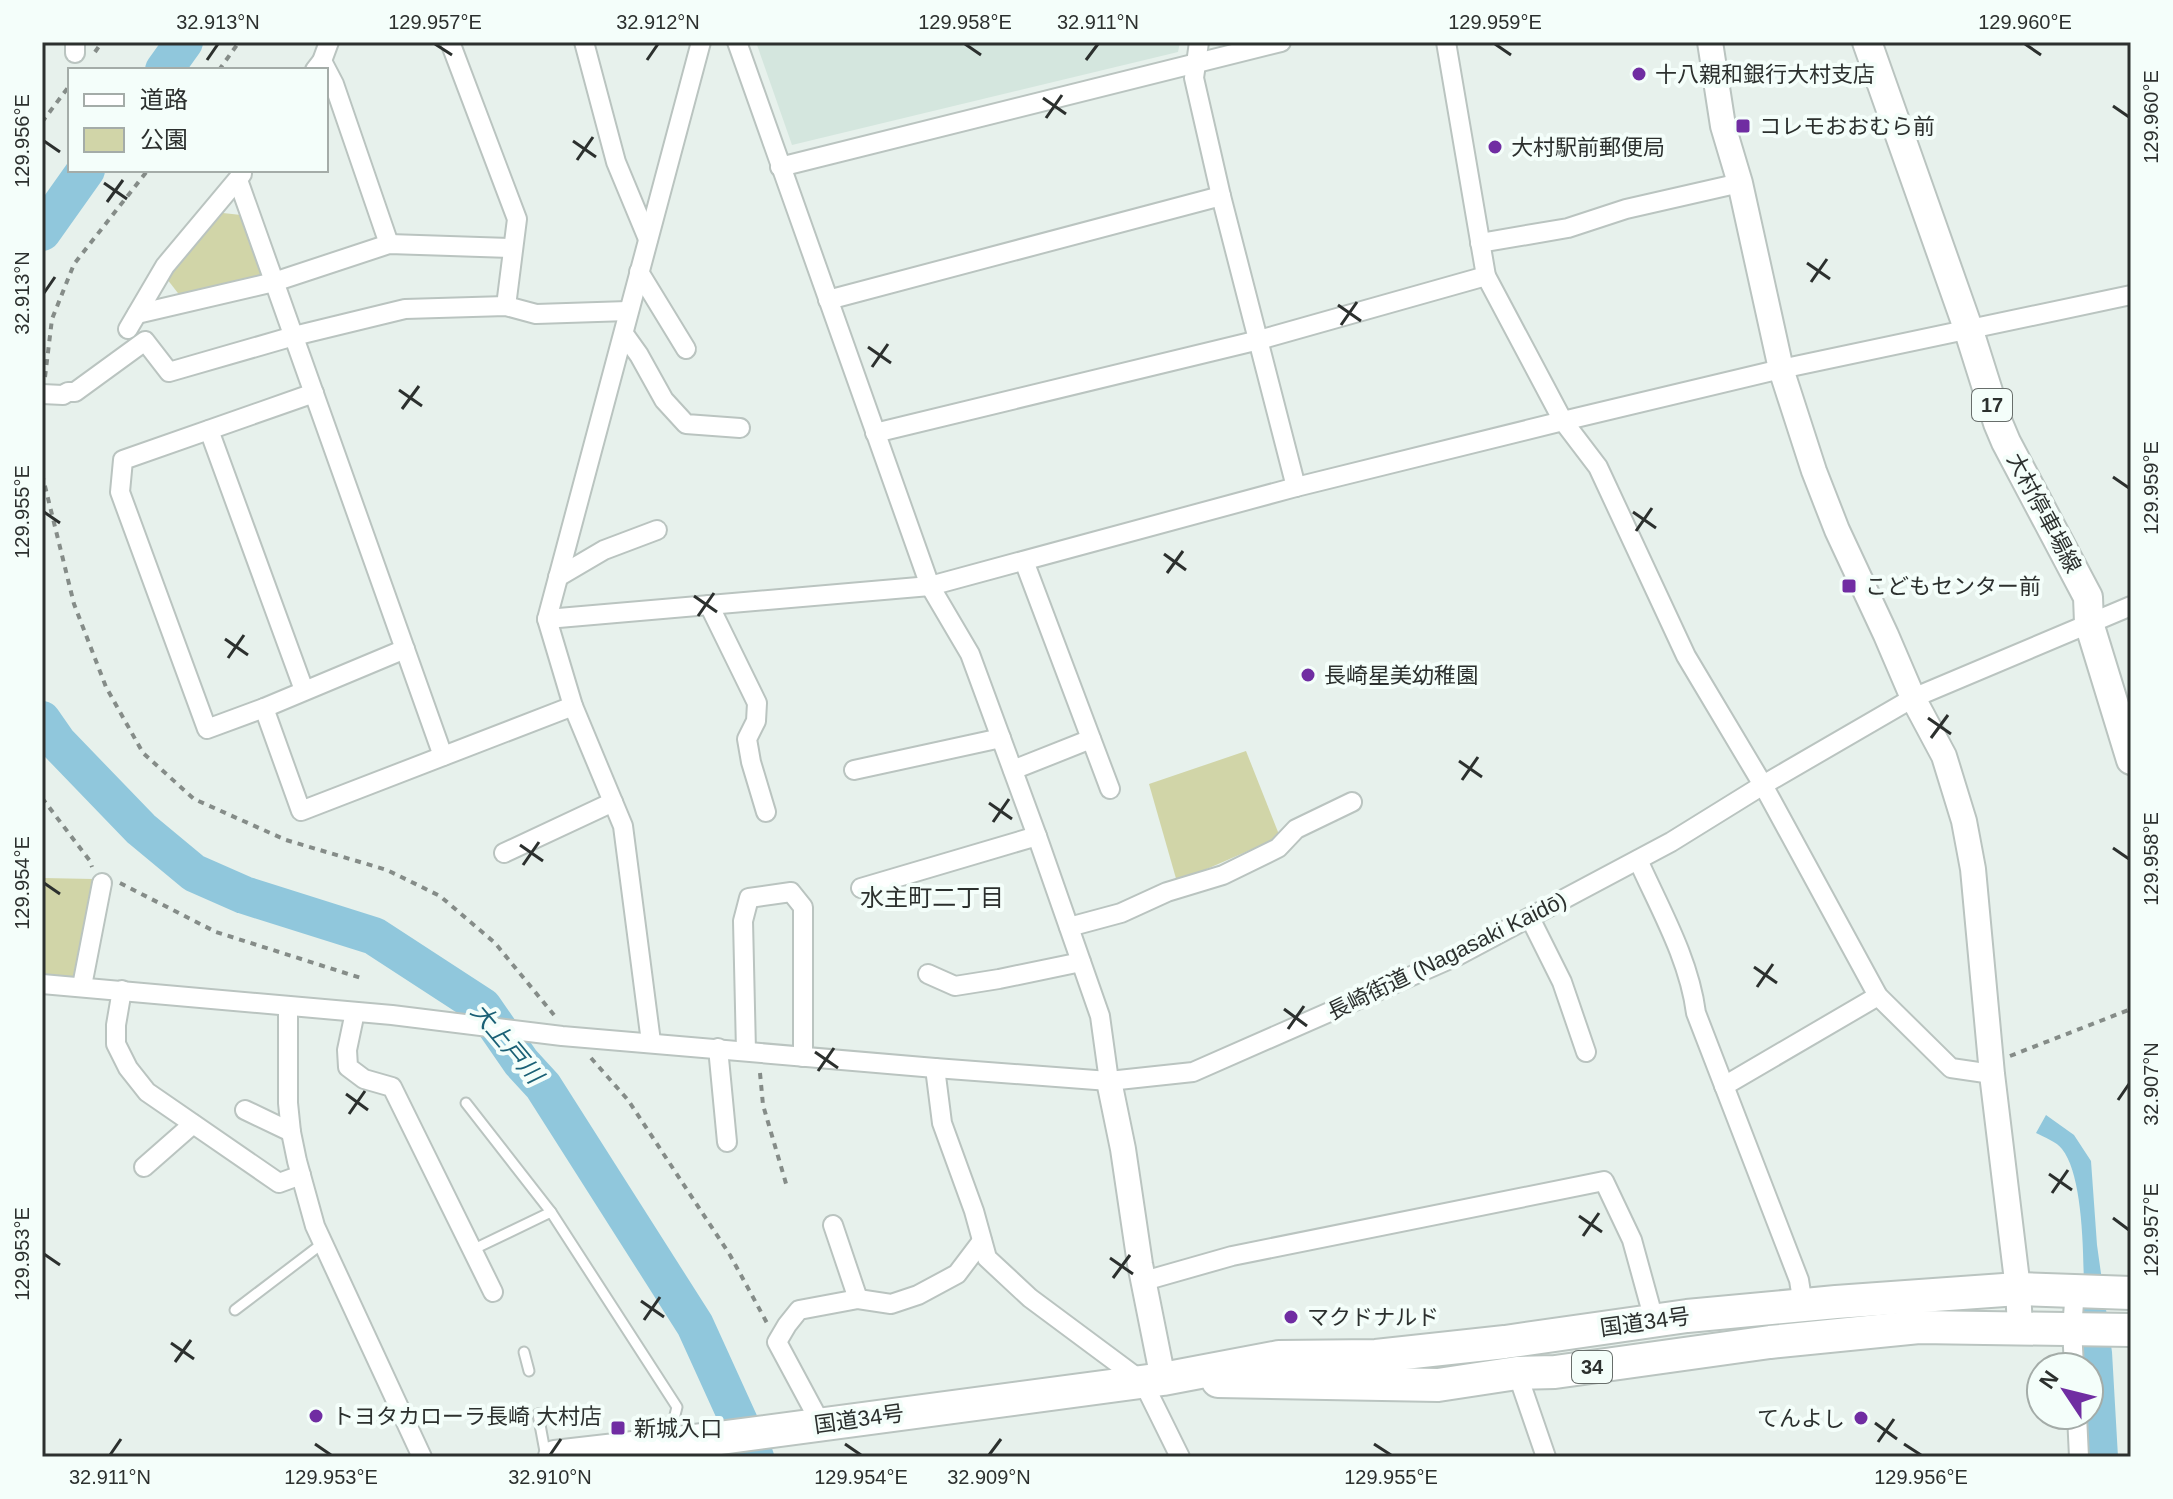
<svg xmlns="http://www.w3.org/2000/svg" width="2173" height="1499" viewBox="0 0 2173 1499" font-family="Helvetica,'Noto Sans JP',sans-serif">
<style>
.built{fill:#d4e6de}
.green{fill:#d1d5a8}
.water{fill:#90c7dc}
.lines{fill:none;stroke-linecap:round;stroke-linejoin:round}
.river{stroke:#90c7dc;stroke-width:38}
.lane-casing{stroke:#bac4c0;stroke-width:13}
.street-casing{stroke:#bac4c0;stroke-width:22}
.secondary-casing{stroke:#bac4c0;stroke-width:28}
.primary-casing{stroke:#bac4c0;stroke-width:32}
.highway-casing{stroke:#bac4c0;stroke-width:36}
.path{stroke:#858c88;stroke-width:4;stroke-dasharray:6 6;stroke-linecap:butt}
.lane{stroke:#fff;stroke-width:9}
.street{stroke:#fff;stroke-width:18}
.secondary{stroke:#fff;stroke-width:24}
.primary{stroke:#fff;stroke-width:28}
.highway{stroke:#fff;stroke-width:32}
.ticks{fill:none;stroke:#2c302e;stroke-width:3}
.poi-dot{fill:#702da2;stroke:#f4fefa;stroke-width:3}
.labels{text-anchor:middle;dominant-baseline:central;stroke-width:8;stroke-linejoin:round;paint-order:stroke}
.shield{fill:#f4fefa;stroke:#686e6b;stroke-width:2}
.shield-label{font-size:20px;font-weight:bold;fill:#2c302e}
.poi-label{font-size:22px;fill:#2c302e;stroke:#f4fefa;text-anchor:start}
.street-label{font-size:22px;fill:#2c302e;stroke:#f4fefa}
.neighbourhood-label{font-size:24px;fill:#2c302e;stroke:#f4fefa}
.water-label{font-size:24px;font-style:italic;fill:#1a6075;stroke:#f4fefa}
.neatline{fill:none;stroke:#2c302e;stroke-width:3}
.ticks-label{font-size:20px;text-anchor:middle;fill:#2c302e}
</style>
<rect width="100%" height="100%" fill="#e7f1ec"/>
<path class="built" d="M756,42H1180L1178,52L792,145Z"/>
<g class="green">
<path d="M223,213L241,215L262,278L181,297L167,279Z"/>
<path d="M1246,751L1280,837L1177,882L1149,784Z"/>
<path d="M42,878L94,879L81,975L75,982L42,977Z"/>
</g>
<path class="water" d="M2046,1115L2074,1135L2091,1161L2097,1245L2112,1352L2118,1457H2088L2086,1415H2089V1367H2084L2083,1357C2083,1310 2090,1184 2062,1149C2057,1142 2044,1137 2036,1133Z"/>
<g class="lines">
<g class="river">
<path d="M164,70L184,42"/>
<path d="M42,232L86,170"/>
<path d="M42,720L58,743L141,829L194,873L244,895L374,936L483,1007L521,1062L543,1086L695,1325L755,1457"/>
</g>
<g class="lane-casing">
<g id="lane">
<path d="M466,1103L551,1212"/>
<path d="M472,1250L551,1212L677,1407L669,1439"/>
<path d="M235,1310L323,1243"/>
<path d="M524,1352L529,1371"/>
<path d="M538,1414L546,1457"/>
</g>
</g>
<g class="street-casing">
<g id="street">
<path d="M450,42L517,219L506,306"/>
<path d="M584,42L616,162L648,239"/>
<path d="M737,42L930,586L970,654L1037,836L1100,1016L1109,1081"/>
<path d="M1199,42L1194,78L1221,196L1296,487"/>
<path d="M1446,42L1486,276L1563,421L1598,467L1686,656L1763,785L1878,996L1951,1068L1992,1074"/>
<path d="M75,53V42"/>
<path d="M322,61L334,84L389,244"/>
<path d="M315,70L322,61L329,42"/>
<path d="M780,167L1281,42"/>
<path d="M238,180L443,756"/>
<path d="M1480,243L1568,228L1626,209L1740,183"/>
<path d="M639,272L686,349"/>
<path d="M828,300L1221,196"/>
<path d="M137,314L274,282L389,244L513,248"/>
<path d="M128,329L165,266L242,174"/>
<path d="M624,334L639,355L664,400L686,424L740,428"/>
<path d="M314,393L123,460L120,492L207,729L264,708L405,649"/>
<path d="M42,394L63,395L68,392H75L145,341L169,372L294,336L405,309L506,306L536,314L628,311"/>
<path d="M209,430L304,690"/>
<path d="M875,433L1259,340L1486,276"/>
<path d="M1024,561L1110,789"/>
<path d="M558,577L604,550L657,530"/>
<path d="M709,605L757,703L756,721L747,739L751,762L766,812"/>
<path d="M547,619L930,586L1296,487L1563,421L1781,369L2131,295"/>
<path d="M264,708L301,811L573,706"/>
<path d="M854,770L1001,738"/>
<path d="M1013,770L1091,739"/>
<path d="M504,853L613,802"/>
<path d="M1638,860C1660,909 1689,959 1696,1013L1799,1280L1803,1305"/>
<path d="M861,888L1037,836"/>
<path d="M1530,918L1562,982L1586,1052"/>
<path d="M1069,927L1121,913L1167,892L1223,875L1278,848L1296,829L1352,802"/>
<path d="M928,974L955,986L999,979L1081,962"/>
<path d="M42,984L392,1015L562,1036L935,1068L1109,1081L1193,1072L1457,956L1671,842L1763,785L1913,698L2131,606"/>
<path d="M82,986L102,883"/>
<path d="M122,990L116,1025V1044L128,1068L147,1092L279,1183L301,1175"/>
<path d="M288,1006V1103L291,1132L297,1161L315,1226L422,1457"/>
<path d="M355,1012L347,1050L348,1067L364,1079L392,1087L493,1292"/>
<path d="M651,1042L623,826L573,706L547,619L701,42"/>
<path d="M718,1048L727,1142"/>
<path d="M746,1051L743,921L749,898L791,892L803,907V1057"/>
<path d="M935,1068L942,1123L974,1211L987,1258L1030,1298L1143,1382L1180,1457"/>
<path d="M1724,1086L1878,996"/>
<path d="M245,1110L291,1132"/>
<path d="M144,1167L193,1124"/>
<path d="M833,1225L858,1299"/>
<path d="M1144,1281L1232,1256L1604,1181L1632,1240L1654,1320"/>
<path d="M1515,1367L1546,1457"/>
<path d="M2074,1367L2072,1328L2075,1291"/>
<path d="M2077,1415L2079,1457"/>
<path d="M821,1424L777,1342L787,1325L799,1310L858,1299L891,1304L918,1295L957,1274L982,1241"/>
</g>
</g>
<g class="secondary-casing">
<g id="secondary">
<path d="M1710,42L1723,126L1740,183L1781,369L1814,471L1837,530L1886,635L1913,698L1944,756L1964,821L1973,869L1992,1074L2018,1289L2020,1328"/>
<path d="M1109,1081L1123,1149L1140,1264L1163,1379"/>
</g>
</g>
<g class="primary-casing">
<path id="primary" d="M1867,42L1968,328L1998,423L2006,442L2088,597L2089,623L2131,760"/>
</g>
<g class="highway-casing">
<g id="highway">
<path d="M1218,1381L1438,1385L1517,1373L1555,1372L1770,1342L1919,1327L2131,1330"/>
<path d="M555,1457L712,1439L1163,1379L1279,1357L1376,1356L1505,1342L1687,1316L1836,1302L2018,1289L2131,1293"/>
</g>
</g>
<g class="path">
<path d="M95,52L102,42"/>
<path d="M219,70L239,42"/>
<path d="M42,122L70,85"/>
<path d="M45,377L52,319L74,264L148,170"/>
<path d="M42,474L74,604L106,687L143,753L194,799L286,840L387,870L440,896L495,943L554,1015"/>
<path d="M42,798L90,861L92,867"/>
<path d="M120,883L216,932L361,978"/>
<path d="M2010,1056L2131,1009"/>
<path d="M591,1058L628,1100L730,1255L767,1323"/>
<path d="M760,1073L763,1105L787,1187"/>
</g>
<use href="#lane" class="lane"/>
<use href="#street" class="street"/>
<use href="#secondary" class="secondary"/>
<use href="#primary" class="primary"/>
<use href="#highway" class="highway"/>
</g>
<path class="ticks" d="M435,44L452,55M965,44L981,55M1495,44L1511,55M2025,44L2041,55M207,60L218,44M647,60L658,44M1086,60L1098,44M1043,98L1066,114M2113,106L2129,117M1046,118L1062,95M44,141L60,152M573,141L596,157M577,160L593,137M104,183L127,199M107,202L123,180M1807,263L1830,279M1811,282L1827,259M44,293L55,277M1338,305L1361,321M1341,325L1357,302M868,347L891,363M872,367L888,344M399,390L422,406M402,409L419,386M2113,477L2129,488M44,512L60,523M1633,512L1656,528M1636,531L1652,508M1164,554L1186,570M1167,573L1183,551M694,596L717,612M698,616L714,593M225,639L248,655M228,658L244,635M1928,718L1951,734M1931,738L1948,715M1459,761L1482,777M1462,780L1478,757M989,803L1012,819M993,822L1009,799M520,845L543,861M2113,848L2129,859M523,865L539,842M44,883L60,894M1754,967L1777,983M1757,987L1773,964M1284,1009L1307,1026M1288,1029L1304,1006M815,1052L838,1068M818,1071L834,1048M346,1094L368,1110M2118,1100L2129,1084M349,1114L365,1091M2049,1174L2072,1190M2052,1193L2068,1170M1579,1216L1602,1232M2113,1218L2129,1230M1583,1236L1599,1213M44,1254L60,1265M1110,1258L1133,1274M1113,1278L1130,1255M641,1301L664,1317M644,1320L660,1297M171,1343L194,1359M175,1362L191,1340M1875,1423L1897,1439M1878,1442L1894,1419M315,1444L331,1455M845,1444L861,1455M1374,1444L1391,1455M1904,1444L1921,1455M110,1455L121,1439M550,1455L561,1439M989,1455L1001,1439"/>
<g class="poi-dot">
<circle cx="1639" cy="74" r="8"/>
<rect x="1735" y="118" width="16" height="16" rx="4"/>
<circle cx="1495" cy="147" r="8"/>
<rect x="1841" y="578" width="16" height="16" rx="4"/>
<circle cx="1308" cy="675" r="8"/>
<circle cx="1291" cy="1317" r="8"/>
<circle cx="316" cy="1416" r="8"/>
<circle cx="1861" cy="1418" r="8"/>
<rect x="610" y="1420" width="16" height="16" rx="4"/>
</g>
<g class="labels">
<g class="shield">
<rect x="1972" y="389" width="40" height="32" rx="6"/>
<rect x="1572" y="1351" width="40" height="32" rx="6"/>
</g>
<g class="shield-label">
<text x="1992" y="405">17</text>
<text x="1592" y="1367">34</text>
</g>
<g class="poi-label">
<text x="1655" y="74">十八親和銀行大村支店</text>
<text x="1759" y="126">コレモおおむら前</text>
<text x="1511" y="147">大村駅前郵便局</text>
<text x="1865" y="586">こどもセンター前</text>
<text x="1324" y="675">長崎星美幼稚園</text>
<text x="1307" y="1317">マクドナルド</text>
<text x="332" y="1416">トヨタカローラ長崎 大村店</text>
<text x="1845" y="1418" text-anchor="end">てんよし</text>
<text x="634" y="1428">新城入口</text>
</g>
<g class="street-label">
<text transform="translate(2044 513) rotate(62)">大村停車場線</text>
<text transform="translate(1447 956) rotate(-26)">長崎街道 (Nagasaki Kaidō)</text>
<text transform="translate(1645 1322) rotate(-8)">国道34号</text>
<text transform="translate(859 1419) rotate(-8)">国道34号</text>
</g>
<g class="neighbourhood-label">
<text x="932" y="897">水主町二丁目</text>
</g>
<g class="water-label">
<text transform="translate(507 1043) rotate(50)">大上戸川</text>
</g>
</g>
<rect width="2173" height="1499" fill="none" stroke="#f4fefa" stroke-width="88"/>
<rect x="68" y="68" width="260" height="104" fill="#f4fefa" stroke="#a4aca8" stroke-width="2"/>
<rect x="84" y="94" width="40" height="12" fill="#ffffff" stroke="#a4aca8" stroke-width="2"/>
<text x="140" y="108" font-size="24" fill="#2c302e">道路</text>
<rect x="84" y="128" width="40" height="24" fill="#d1d5a8" stroke="#a4aca8" stroke-width="2"/>
<text x="140" y="148" font-size="24" fill="#2c302e">公園</text>
<g transform="translate(2065 1391) rotate(305)"><circle r="38" fill="#f4fefa" stroke="#a4aca8" stroke-width="2"/>
<path d="M0-6L14 30L0 20L-14 30Z" fill="#702da2"/>
<text y="-12" font-size="22" font-weight="bold" text-anchor="middle" fill="#2c302e">N</text>
</g>
<rect x="44" y="44" width="2085" height="1411" class="neatline"/>
<g class="ticks-label">
<text x="218" y="29">32.913°N</text>
<text x="435" y="29">129.957°E</text>
<text x="658" y="29">32.912°N</text>
<text x="965" y="29">129.958°E</text>
<text x="1098" y="29">32.911°N</text>
<text x="1495" y="29">129.959°E</text>
<text x="2025" y="29">129.960°E</text>
<text transform="translate(2151 117) rotate(-90)" y="7">129.960°E</text>
<text transform="translate(22 141) rotate(-90)" y="7">129.956°E</text>
<text transform="translate(22 293) rotate(-90)" y="7">32.913°N</text>
<text transform="translate(2151 488) rotate(-90)" y="7">129.959°E</text>
<text transform="translate(22 512) rotate(-90)" y="7">129.955°E</text>
<text transform="translate(2151 859) rotate(-90)" y="7">129.958°E</text>
<text transform="translate(22 883) rotate(-90)" y="7">129.954°E</text>
<text transform="translate(2151 1084) rotate(-90)" y="7">32.907°N</text>
<text transform="translate(2151 1230) rotate(-90)" y="7">129.957°E</text>
<text transform="translate(22 1254) rotate(-90)" y="7">129.953°E</text>
<text x="110" y="1484">32.911°N</text>
<text x="331" y="1484">129.953°E</text>
<text x="550" y="1484">32.910°N</text>
<text x="861" y="1484">129.954°E</text>
<text x="989" y="1484">32.909°N</text>
<text x="1391" y="1484">129.955°E</text>
<text x="1921" y="1484">129.956°E</text>
</g>
</svg>
